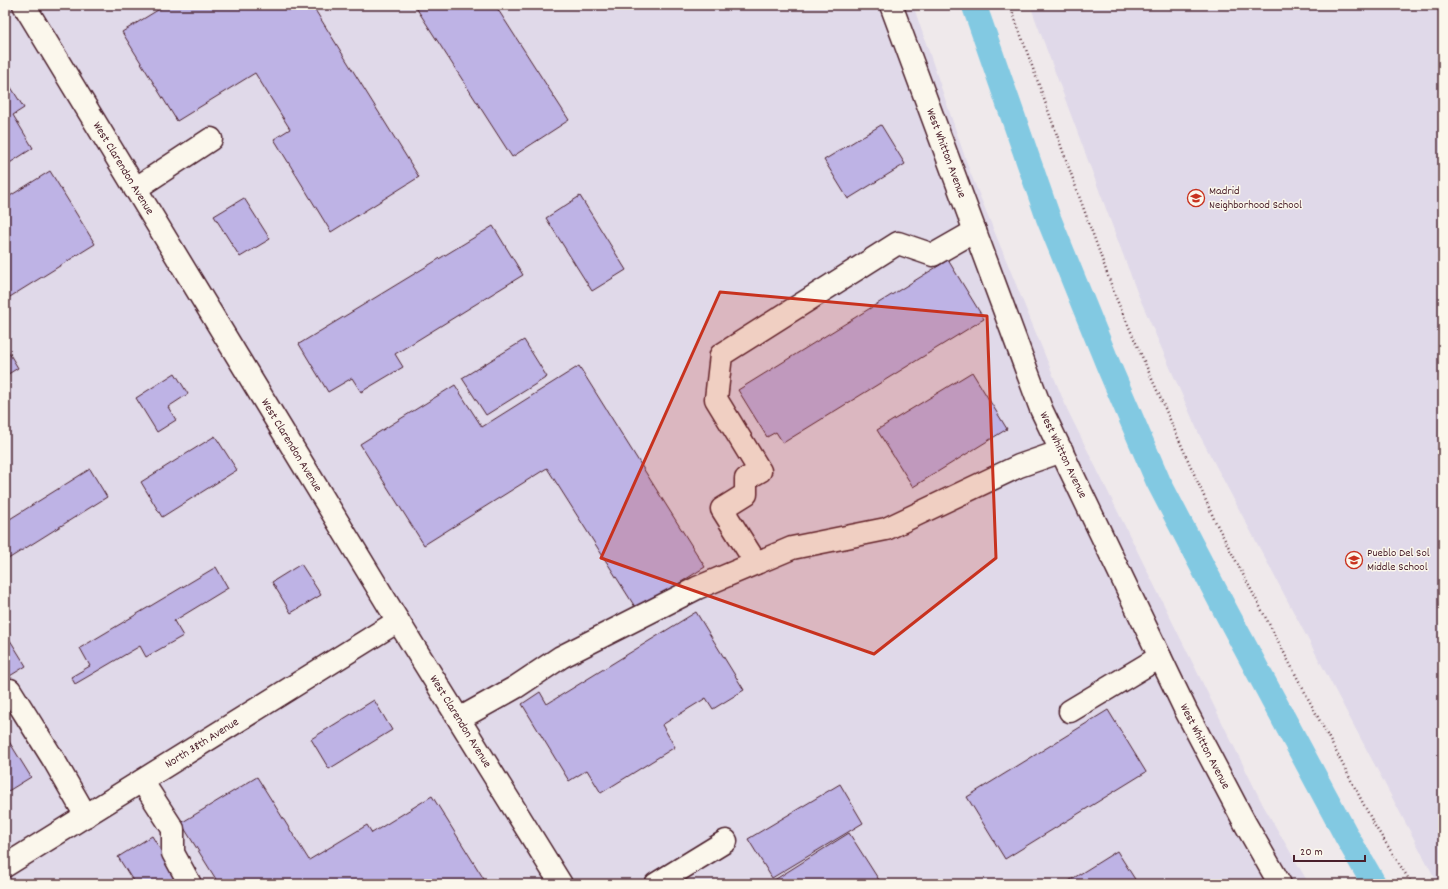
<svg xmlns="http://www.w3.org/2000/svg" width="1448" height="889" viewBox="0 0 1448 889" font-family="Dekko,sans-serif">
<style>
.built{fill:#e0d9e9}
.lines{fill:none;stroke-linecap:round;stroke-linejoin:round}
.canal{stroke:#82c9e2;stroke-width:25}
.building{fill:#beb3e5;stroke:#4a1f2b}
.minor-casing{stroke:#4a1f2b;stroke-width:25}
.path{stroke:#4a1f2b;stroke-width:2.5;stroke-dasharray:1 3;stroke-linecap:butt}
.minor{stroke:#fbf7ec;stroke-width:22}
.marked{fill:#c8321e;fill-opacity:0.2;stroke:#c8321e;stroke-width:3;stroke-linejoin:round}
.labels{text-anchor:middle;dominant-baseline:central;stroke-width:3;stroke-linejoin:round;paint-order:stroke}
.street-label{font-size:12px;fill:#4a1f2b;stroke:#fbf7ec}
.poi-label{font-size:12px;fill:#4a1f2b;stroke:#fbf7ec;text-anchor:start}
</style>
<rect width="100%" height="100%" fill="#efe9eb"/>
<filter id="ink" filterUnits="userSpaceOnUse"><feTurbulence type="fractalNoise" baseFrequency=".025" numOctaves="2"/><feDisplacementMap in="SourceGraphic" scale="8" xChannelSelector="R" yChannelSelector="G"/><feConvolveMatrix kernelMatrix="1 2 1 2 8 2 1 2 1" color-interpolation-filters="sRGB"/></filter>
<g filter="url(#ink)">
<g class="built">
<path d="M5,5H913L970,172L1067,409L1263,805L1309,884H5Z"/>
<path d="M1030,5H1443V884H1438L1199,434L1137,292Z"/>
</g>
<g class="lines">
<path class="canal" d="M974,5L1048,217L1109,367L1158,481L1223,606L1347,837L1374,884"/>
</g>
<g class="building">
<path d="M166,5H312L419,177L331,232L274,139L290,129L255,73L177,121L122,32Z"/>
<path d="M417,5H495L569,120L512,157L415,6Z"/>
<path d="M7,81L24,108L13,115L33,148L5,166V82Z"/>
<path d="M881,125L905,164L848,199L824,160Z"/>
<path d="M50,171L95,244L5,300V199Z"/>
<path d="M580,196L626,270L592,291L546,218Z"/>
<path d="M244,198L270,239L240,257L214,216Z"/>
<path d="M493,226L523,275L395,354L403,367L361,392L352,378L328,392L299,344Z"/>
<path d="M948,260L984,319L783,443L776,432L767,437L738,390Z"/>
<path d="M524,340L547,377L486,415L462,378Z"/>
<path d="M5,346L18,368L5,376Z"/>
<path d="M579,366L705,567L637,610L547,468L424,545L360,444L455,385L482,427Z"/>
<path d="M972,372L1007,429L913,487L877,430Z"/>
<path d="M175,373L188,394L168,407L176,420L157,432L136,398Z"/>
<path d="M215,436L237,470L162,517L141,482Z"/>
<path d="M90,469L107,497L5,561V522Z"/>
<path d="M301,564L321,595L291,613L272,582Z"/>
<path d="M216,567L228,588L174,621L183,636L146,657L140,646L75,684L71,677L90,666L80,648Z"/>
<path d="M696,612L744,690L713,709L706,698L662,725L675,747L601,793L587,770L569,781L522,704L540,692L547,704Z"/>
<path d="M5,632L26,666L5,679Z"/>
<path d="M374,700L392,730L329,769L311,739Z"/>
<path d="M1108,710L1146,772L1005,859L967,797Z"/>
<path d="M5,735L31,777L5,793Z"/>
<path d="M257,777L309,860L367,825L372,833L432,796L487,884H219L181,823Z"/>
<path d="M840,784L863,823L772,878L748,839Z"/>
<path d="M849,833L879,880L872,884H768Z"/>
<path d="M152,836L181,884H135L118,857Z"/>
<path d="M1117,851L1138,884H1064Z"/>
</g>
<g class="lines">
<g class="minor-casing">
<g id="minor">
<path id="s1" d="M24,5L398,621L561,884"/>
<path id="s2" d="M891,5L1041,409L1186,711L1246,825L1280,884"/>
<path d="M135,189L211,139"/>
<path d="M756,563L722,509L746,494V479L760,471L716,399L721,355L898,243L933,255L975,231"/>
<path d="M10,690L55,762L86,816"/>
<path d="M1070,711L1160,657"/>
<path d="M459,719L516,687L561,657L697,588L792,548L886,529L1019,466L1062,451"/>
<path d="M142,781L173,829V853L190,884"/>
<path id="s3" d="M5,866L398,621"/>
<path d="M656,884L726,841"/>
</g>
</g>
<path class="path" d="M1010,5L1116,298L1215,521L1375,826L1412,884"/>
<use href="#minor" class="minor"/>
</g>
</g>
<path class="marked" d="M720,292L987,316L996,558L874,654L601,558Z"/>
<defs>
<g id="school-ring" transform="scale(0.9)"><circle r="9.5" fill="#fbf7ec" stroke="#c8321e" stroke-width="1.5"/><path d="M0-5L7-2L0 1L-7-2ZM-4 1L0 2.5L4 1V4Q0 6-4 4Z" fill="#c8321e"/></g>
</defs>
<g fill-rule="evenodd">
<use href="#school-ring" x="1196" y="198"/>
<use href="#school-ring" x="1354" y="560"/>
</g>
<g class="labels">
<g class="street-label">
<text stroke="none"><textPath href="#s2" startOffset="158">West Whitton Avenue</textPath></text>
<text stroke="none"><textPath href="#s1" startOffset="191">West Clarendon Avenue</textPath></text>
<text stroke="none"><textPath href="#s1" startOffset="515">West Clarendon Avenue</textPath></text>
<text stroke="none"><textPath href="#s2" startOffset="482">West Whitton Avenue</textPath></text>
<text stroke="none"><textPath href="#s1" startOffset="839">West Clarendon Avenue</textPath></text>
<text stroke="none"><textPath href="#s3" startOffset="232">North 38th Avenue</textPath></text>
<text stroke="none"><textPath href="#s2" startOffset="806">West Whitton Avenue</textPath></text>
</g>
<g class="poi-label">
<text x="1209" y="191">Madrid<tspan x="1209" dy="14">Neighborhood School</tspan></text>
<text x="1367" y="553">Pueblo Del Sol<tspan x="1367" dy="14">Middle School</tspan></text>
</g>
</g>
<rect width="1448" height="889" fill="none" stroke="#fbf7ec" stroke-width="20"/>
<rect x="10" y="10" width="1428" height="869" fill="none" stroke="#4a1f2b" stroke-width="1.5" filter="url(#ink)"/>
<path d="M1294 855v6h71v-6" fill="none" stroke="#4a1f2b" stroke-width="2"/>
<text x="1300" y="855" font-size="12" fill="#4a1f2b" stroke="#fbf7ec" stroke-width="3" paint-order="stroke">20 m</text>
</svg>
